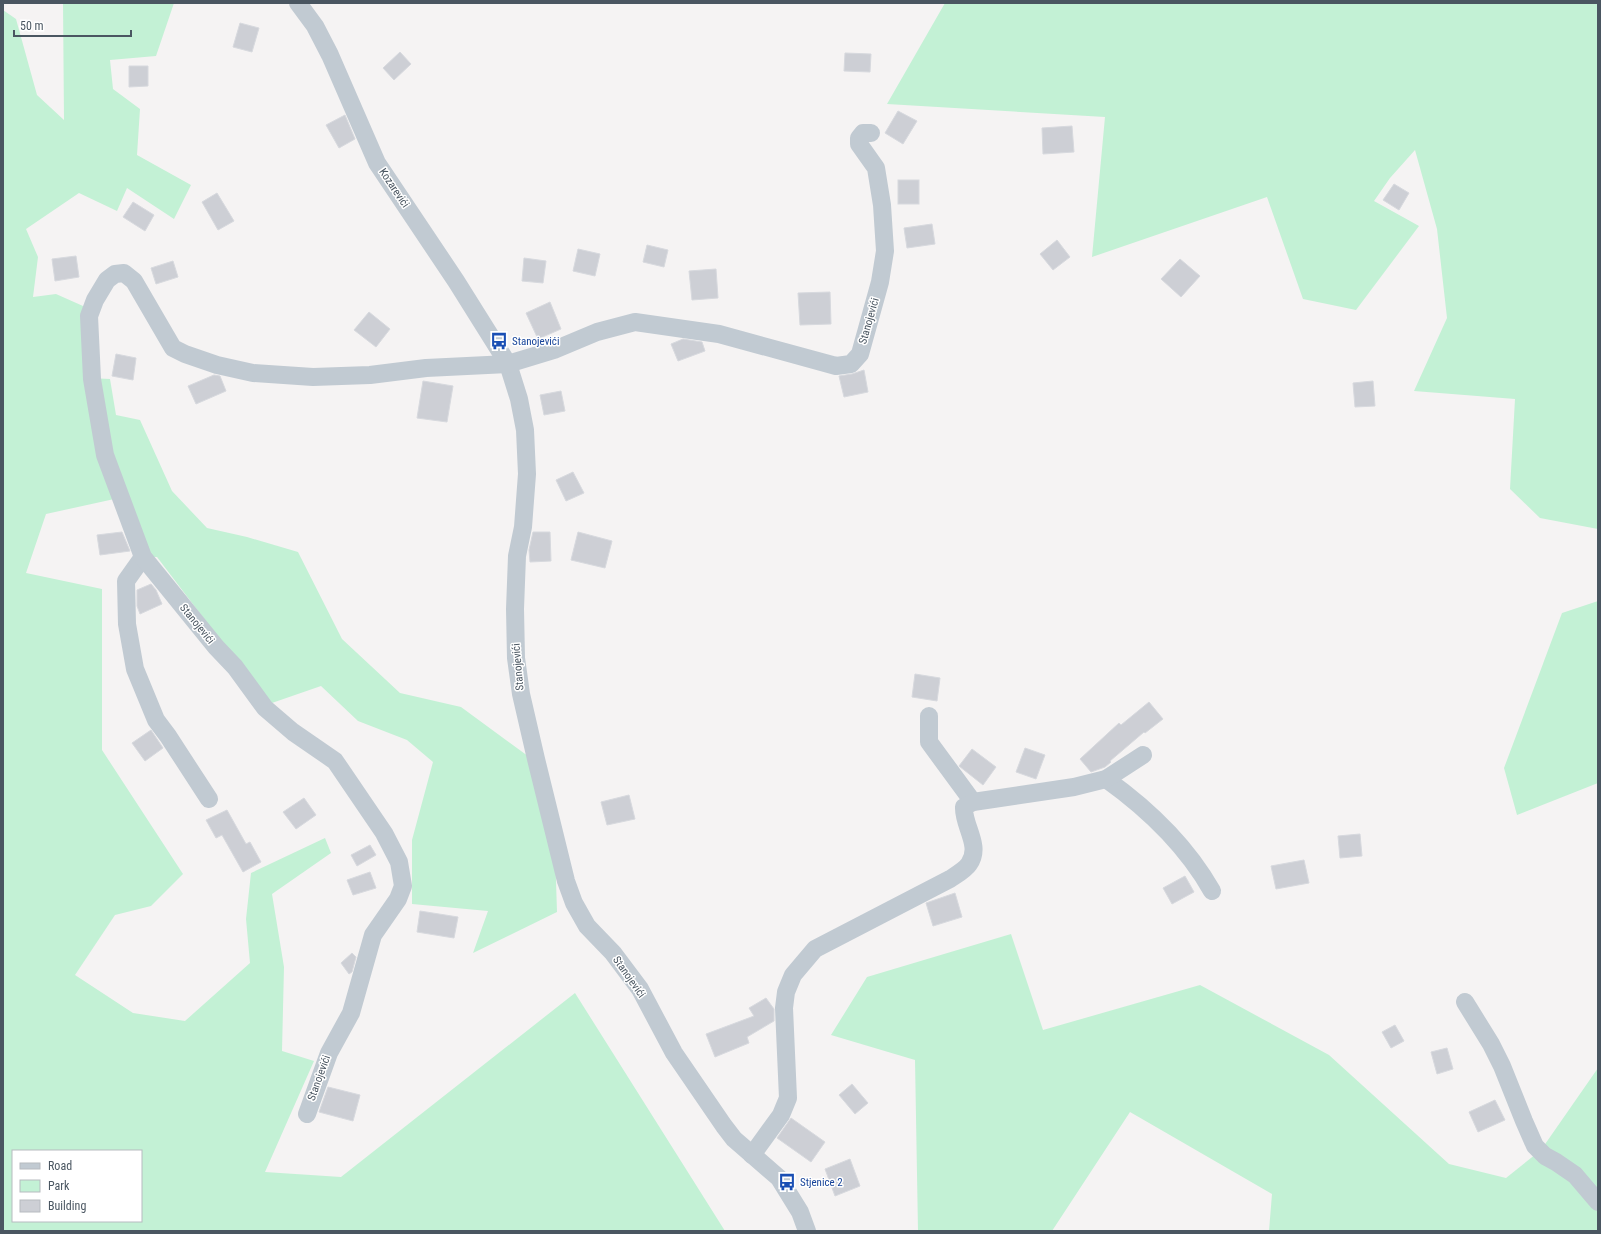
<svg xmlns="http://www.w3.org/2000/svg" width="1601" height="1234" viewBox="0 0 1601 1234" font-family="'Roboto Condensed',sans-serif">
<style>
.green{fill:#c3f1d5;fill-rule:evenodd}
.building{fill:#cdcfd5;stroke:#d7d9de}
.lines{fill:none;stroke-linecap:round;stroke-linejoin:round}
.minor{stroke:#c1cad2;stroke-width:18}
.labels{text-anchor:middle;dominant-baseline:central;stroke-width:3;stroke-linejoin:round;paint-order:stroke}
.street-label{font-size:11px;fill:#4a5661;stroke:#fff}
.transit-label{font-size:11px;fill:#164399;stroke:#fff;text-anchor:start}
</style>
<rect width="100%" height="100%" fill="#f5f3f3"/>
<g class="green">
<path d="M63,3H174L156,56L110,60L113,89L140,109L137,155L191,185L174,219L127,188L117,211L79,193L26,229L38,257L33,297L56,294L83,306L89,378L110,379L116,415L140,420L172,491L207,528L247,537L298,552L342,639L400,693L461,707L532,759L555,850L557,912L473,953L488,911L412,904V840L433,762L407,740L358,721L321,686L269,704L157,557H143L128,496L46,514L26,573L102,589V750L183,874L151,906L115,915L75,975L133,1013L185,1021L250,963L246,919L251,873L325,838L331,853L272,894L284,967L282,1051L314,1061L265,1172L341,1177L575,993L725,1231H3V10L16,19L37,95L64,120ZM13,1151H141V1221H13Z"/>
<path d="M945,3H1598V529L1540,518L1510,489L1515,399L1414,391L1447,318L1437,229L1415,150L1390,178L1374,201L1419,226L1356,310L1303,299L1267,197L1092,257L1105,117L887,104Z"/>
<path d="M1598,601V783L1517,815L1504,768L1562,613Z"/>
<path d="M1011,934L1043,1030L1200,985L1329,1055L1449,1164L1506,1178L1541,1150L1598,1068V1231H1269L1272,1194L1130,1112L1052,1231H918L915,1060L831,1035L867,977Z"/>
</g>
<g class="building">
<path d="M240,23L259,28L252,52L233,47Z"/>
<path d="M400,52L411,64L394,80L383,68Z"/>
<path d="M845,53L871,54L870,72L844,71Z"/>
<path d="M129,66H148V86L129,87Z"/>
<path d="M898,111L917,121L903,144L885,133Z"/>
<path d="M345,115L355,139L339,148L326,125Z"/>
<path d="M1072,126L1074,152L1043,154L1042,128Z"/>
<rect x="898" y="180" width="21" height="24"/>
<path d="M1394,184L1409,193L1399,210L1383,200Z"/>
<path d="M217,193L234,221L218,230L202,202Z"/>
<path d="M133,202L154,215L145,231L123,217Z"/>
<path d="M932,224L935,244L907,248L904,228Z"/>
<path d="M1057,240L1070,257L1053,270L1040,254Z"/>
<path d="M647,245L668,250L664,267L643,262Z"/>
<path d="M578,249L600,254L595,276L573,271Z"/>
<path d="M76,256L79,277L55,281L52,259Z"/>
<path d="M524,258L546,261L543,283L522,281Z"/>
<path d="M1180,259L1200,276L1181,297L1161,279Z"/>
<path d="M173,261L178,277L156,284L151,268Z"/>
<path d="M716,269L718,298L692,300L689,271Z"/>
<path d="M830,292L831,324L800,325L798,293Z"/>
<path d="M550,302L561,329L538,339L526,313Z"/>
<path d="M369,312L390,329L376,347L354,330Z"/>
<path d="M683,339L702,342L705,351L678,361L671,344Z"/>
<path d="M116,354L136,358L133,380L112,376Z"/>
<path d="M864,370L868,392L844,397L839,376L852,374Z"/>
<path d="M214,375L220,376L226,391L196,404L188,386Z"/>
<path d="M423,381L453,386L447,422L417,418Z"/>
<path d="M1373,381L1375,406L1355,407L1353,383Z"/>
<path d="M561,391L565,411L544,415L540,395Z"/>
<path d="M573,472L584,493L566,501L556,480Z"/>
<path d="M122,532L130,551L100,555L97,535Z"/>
<path d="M533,532H550L551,561L530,562L529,550Z"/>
<path d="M578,532L612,541L605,568L571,560Z"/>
<path d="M151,584L156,590L162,604L140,614L137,606V590Z"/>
<path d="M915,674L940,678L937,701L912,697Z"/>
<path d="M1149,702L1163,719L1145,733L1144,732L1110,761L1111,762L1105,767L1091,772L1080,759L1119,723L1121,725Z"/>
<path d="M151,730L163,748L145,761L132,743Z"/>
<path d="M1025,748L1045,755L1036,779L1016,772Z"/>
<path d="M972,749L996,767L983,785L959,766Z"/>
<path d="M629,795L635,819L607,825L601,802Z"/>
<path d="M304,798L316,815L296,829L283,812Z"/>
<path d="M227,810L246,844L250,842L261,862L243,872L222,835L216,838L206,820Z"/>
<path d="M1360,834L1362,856L1340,858L1338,836Z"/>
<path d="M370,845L376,855L357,866L351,855Z"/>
<path d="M1304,860L1309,883L1276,889L1271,866Z"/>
<path d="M370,872L376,888L353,895L347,880Z"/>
<path d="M1185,876L1194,892L1172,904L1163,888Z"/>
<path d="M955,893L962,917L933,926L926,903Z"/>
<path d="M420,911L458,917L454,938L417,932Z"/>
<path d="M352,953L356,957L352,972L349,974L341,963Z"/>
<path d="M766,998L774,1009V1021L747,1037L749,1043L715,1057L706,1034L754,1016L749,1008Z"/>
<path d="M1395,1025L1404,1041L1391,1048L1382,1032Z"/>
<path d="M1447,1048L1453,1069L1437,1074L1431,1052Z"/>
<path d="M852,1084L868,1103L855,1114L839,1095Z"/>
<path d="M328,1087L360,1095L353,1121L319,1112Z"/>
<path d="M1495,1100L1505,1120L1478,1132L1469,1112Z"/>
<path d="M791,1118L825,1142L811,1162L777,1138Z"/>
<path d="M850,1159L860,1186L835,1196L825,1169Z"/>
</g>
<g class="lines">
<g class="minor">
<path d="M298,3L315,26L330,55L377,163L456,281L508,364L519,399L525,430L527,474L523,527L517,556L515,609L516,658L521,694L536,759L566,881L574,903L587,926L613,953L640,989L674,1053L724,1126L734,1139L779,1178L800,1212L807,1231"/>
<path d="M143,557L126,581L127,624L135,669L156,720L168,736L209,799"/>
<path d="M929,716V742L973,802"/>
<path d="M1106,779C1148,809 1186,845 1212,891"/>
<path d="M1465,1002L1491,1044L1502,1066L1524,1121L1535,1146L1545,1156L1556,1162L1575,1175L1598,1202"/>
<path d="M307,1114L329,1053L351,1013L373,935L398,899L403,886L399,862L384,833L335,761L293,732L265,708L235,667L216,647L143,557L105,455L92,379L89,316L95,300L107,280L115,274L124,273L134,281L173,348L185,354L217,365L253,373L313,377L370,375L426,368L508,364L554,350L597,332L635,322L719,334L836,366L851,364L860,354L880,282L885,251L882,205L876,168L859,144V138L863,133H871"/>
<path d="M752,1155L781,1115L788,1098L784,1008L786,992L793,975L815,949L950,879C956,875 965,870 969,864C982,846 963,826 964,807L973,802L1074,787L1106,779L1143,755"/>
</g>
</g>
<defs>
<g id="bus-bare" transform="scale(1.38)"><path d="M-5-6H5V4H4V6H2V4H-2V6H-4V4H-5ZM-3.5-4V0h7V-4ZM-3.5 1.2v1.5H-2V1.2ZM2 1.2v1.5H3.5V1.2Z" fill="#1a4fb4" stroke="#fff" stroke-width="2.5" paint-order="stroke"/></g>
</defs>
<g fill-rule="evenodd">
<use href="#bus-bare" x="499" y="341"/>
<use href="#bus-bare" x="787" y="1182"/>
</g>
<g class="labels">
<g class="street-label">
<text transform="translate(394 188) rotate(56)">Kozarevići</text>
<text transform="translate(869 321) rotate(-74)">Stanojevići</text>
<text transform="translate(197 624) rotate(51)">Stanojevići</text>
<text transform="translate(518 667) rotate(-95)">Stanojevići</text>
<text transform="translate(629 977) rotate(55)">Stanojevići</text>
<text transform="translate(319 1078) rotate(-70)">Stanojevići</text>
</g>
<g class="transit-label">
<text x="512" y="341">Stanojevići</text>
<text x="800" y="1182">Stjenice 2</text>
</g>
</g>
<rect width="1601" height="1234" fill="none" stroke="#4a5661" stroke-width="8"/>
<rect x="12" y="1150" width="130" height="72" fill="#ffffff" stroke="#b7bbc0"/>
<rect x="20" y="1163" width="20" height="6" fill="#c1cad2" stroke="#b7bbc0"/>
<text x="48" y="1170" font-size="12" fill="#4a5661">Road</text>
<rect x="20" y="1180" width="20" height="12" fill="#c3f1d5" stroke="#b7bbc0"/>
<text x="48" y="1190" font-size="12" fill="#4a5661">Park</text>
<rect x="20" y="1200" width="20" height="12" fill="#cdcfd5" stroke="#b7bbc0"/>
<text x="48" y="1210" font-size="12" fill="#4a5661">Building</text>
<path d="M14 30v6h117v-6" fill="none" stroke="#4a5661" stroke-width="2"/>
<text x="20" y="30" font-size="12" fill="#4a5661" stroke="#ffffff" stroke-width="3" paint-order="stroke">50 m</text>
</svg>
